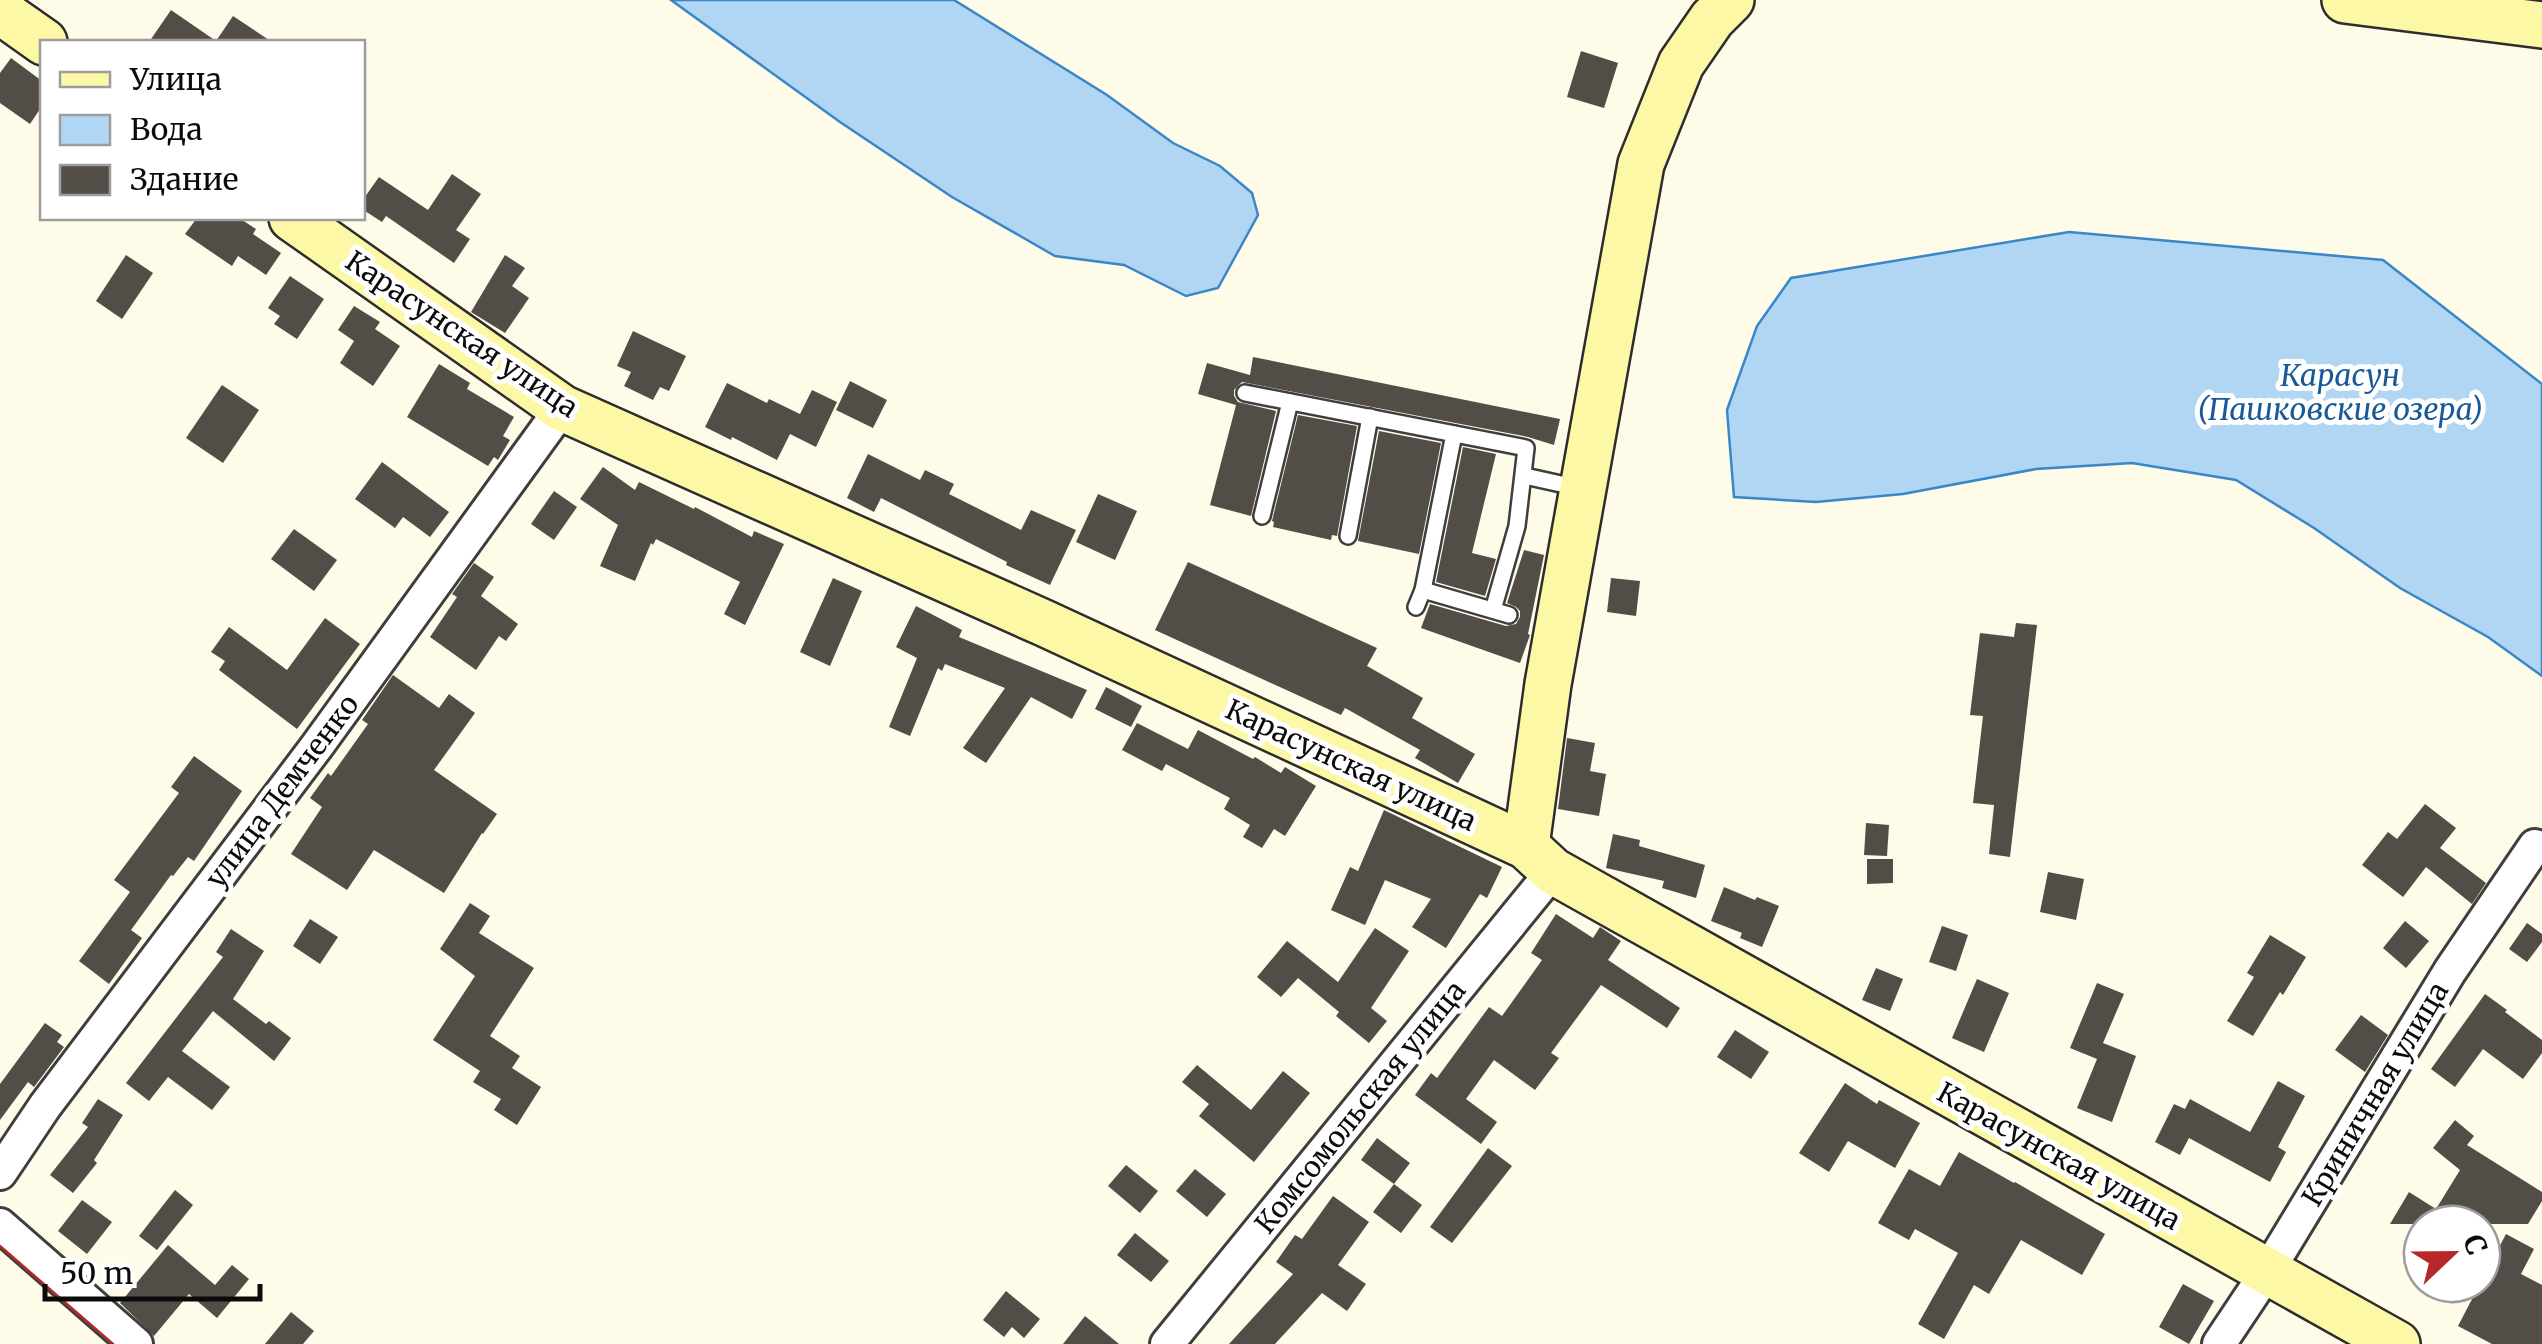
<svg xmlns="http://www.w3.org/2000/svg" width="2542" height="1344" viewBox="0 0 2542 1344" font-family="Merriweather,serif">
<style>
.water{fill:#b0d6f4;stroke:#3987c9;stroke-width:2.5}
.building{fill:#534d47}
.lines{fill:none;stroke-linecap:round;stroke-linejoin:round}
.lane-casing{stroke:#3e3e3e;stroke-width:20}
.street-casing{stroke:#3e3e3e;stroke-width:38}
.secondary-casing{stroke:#2d2d2d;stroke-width:50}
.lane{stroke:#fff;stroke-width:15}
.street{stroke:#fff;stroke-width:32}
.secondary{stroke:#fdf8a6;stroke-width:45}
.tram{stroke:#b62928;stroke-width:2.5}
.labels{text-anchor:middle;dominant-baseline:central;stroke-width:10;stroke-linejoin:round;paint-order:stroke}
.street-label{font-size:28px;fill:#0b0b0b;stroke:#fff}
.water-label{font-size:30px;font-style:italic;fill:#195998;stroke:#fff}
</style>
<rect width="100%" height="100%" fill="#fefbe9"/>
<g class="water">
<path d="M671,0H954L1107,95L1173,143L1220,166L1252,193L1258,215L1218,288L1186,296L1124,265L1055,256L952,197L840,122Z"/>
<path d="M2069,232L2383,260L2542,384V676L2488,637L2400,588L2314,528L2236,480L2132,463L2036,469L1903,494L1816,502L1734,497L1727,410L1757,326L1791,278Z"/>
</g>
<g class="building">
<path d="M171,10L216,41L233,16L272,42H149Z"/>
<path d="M1581,51L1618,63L1604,108L1567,97Z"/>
<path d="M11,58L42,81V106L30,124L0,103V73Z"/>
<path d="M452,174L481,194L456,230L470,239L454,263L386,216L382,222L362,209V201L379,177L428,210Z"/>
<path d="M197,218H239L256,229L253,234L281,253L266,275L238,256L232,266L185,234Z"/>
<path d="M126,255L153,273L122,319L96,301Z"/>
<path d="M505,255L525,268L512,286L529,298L505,333L471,312Z"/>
<path d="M290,276L324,299L297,339L274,324L280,316L268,308Z"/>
<path d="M354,306L380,322L375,329L400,346L373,386L340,363L354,341L338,330Z"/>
<path d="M633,331L686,356L669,391L660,387L653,400L624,386L631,372L617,366Z"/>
<path d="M1253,357L1560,419L1554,445L1528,437L1242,382L1234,390V396L1238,402L1276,411L1251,516L1210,505L1236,405L1198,394L1207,363L1250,375Z"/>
<path d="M439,364L470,383L467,389L514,417L503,436L510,440L498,460L494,457L488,466L407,417Z"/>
<path d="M850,381L887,400L873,428L836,410Z"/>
<path d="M727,383L767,403L769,399L800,414L812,390L837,402L816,447L790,434L777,460L732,437L731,440L705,427Z"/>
<path d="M222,385L259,410L223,463L186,438Z"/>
<path d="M1298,415L1357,426L1337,536L1332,535L1331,540L1273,527L1274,522L1272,521Z"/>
<path d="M1379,431L1441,443L1419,554L1358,541Z"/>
<path d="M1463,447L1496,454L1472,553L1496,559L1485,596L1436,582Z"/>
<path d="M868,454L920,480L925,470L954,484L949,494L1021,530L1031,510L1076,530L1050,585L1006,565L1007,562L881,498L874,512L847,498Z"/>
<path d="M382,462L449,512L430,537L403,517L395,528L355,499Z"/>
<path d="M603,467L635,490L639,482L694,509L695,507L752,537L754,531L784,544L745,625L724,614L740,582L656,539L653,545L651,543L635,581L600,566L618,525L580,499Z"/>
<path d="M554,491L577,507L554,540L531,524Z"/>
<path d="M1098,494L1137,511L1115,560L1076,542Z"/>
<path d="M294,529L337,560L314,591L271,559Z"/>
<path d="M1524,550L1544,555L1528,634L1530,635L1520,663L1421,628L1430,604L1506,626L1516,624L1520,617V611L1516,607L1507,603Z"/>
<path d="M1188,562L1377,648L1367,666L1423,698L1412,718L1475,754L1458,783L1415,758L1420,750L1345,708L1341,715L1155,630Z"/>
<path d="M474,563L494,577L481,596L518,624L506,641L499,636L476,670L430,637L457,597L452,594Z"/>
<path d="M833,578L862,591L830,666L800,652Z"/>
<path d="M1611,578L1640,581L1636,616L1607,612Z"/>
<path d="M916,606L962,630L959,637L1087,690L1072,719L1031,697L986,763L963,748L1005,688L945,664L942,671L938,668L910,736L889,727L917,658L896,647Z"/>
<path d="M325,618L360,644L297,729L219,670L225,661L211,652L229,627L287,670Z"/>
<path d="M2016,623L2037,625L2010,857L1989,854L1994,805L1973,803L1983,716L1970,715L1980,633L2014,637Z"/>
<path d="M393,675L439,708L449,694L475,713L434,770L497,814L483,834L482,833L444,893L374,850L347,890L291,854L322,807L310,798L328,773L331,776L368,724L362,720Z"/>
<path d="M1106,687L1142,706L1131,727L1095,709Z"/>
<path d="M1137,723L1188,749L1198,730L1253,759L1255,757L1281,773L1285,767L1316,786L1285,836L1274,829L1262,848L1243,837L1250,825L1224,809L1230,798L1166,764L1162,771L1122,750Z"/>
<path d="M1567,738L1595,743L1590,771L1606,774L1599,816L1558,809Z"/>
<path d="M194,756L242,791L194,861L188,857L173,876L171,875L131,930L142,938L109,984L79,961L130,892L114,880L179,793L171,787Z"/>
<path d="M2425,804L2456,828L2440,848L2486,883L2472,904L2426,867L2403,897L2362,865L2388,832L2397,839Z"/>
<path d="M1384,810L1502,867L1487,898L1480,894L1446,948L1412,927L1431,899L1385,880L1365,925L1331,910L1350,867L1358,871Z"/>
<path d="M1866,823L1889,825L1887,856L1864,855Z"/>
<path d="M1613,834L1640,840L1639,846L1705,865L1696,898L1662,888L1664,881L1606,868Z"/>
<path d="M1867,859H1893V883L1867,884Z"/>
<path d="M2048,872L2084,879L2076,920L2040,912Z"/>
<path d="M1724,887L1755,900L1757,897L1779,906L1762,947L1740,938L1742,933L1711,921Z"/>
<path d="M470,903L490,916L479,933L534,968L490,1036L520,1056L512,1068L541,1087L517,1125L494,1110L501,1099L473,1082L480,1071L433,1040L475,976L440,949Z"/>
<path d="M1556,914L1593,938L1600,927L1621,941L1608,960L1680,1008L1667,1028L1601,985L1551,1053L1559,1058L1535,1090L1494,1060L1466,1099L1497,1122L1481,1144L1415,1095L1431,1073L1437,1078L1489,1007L1502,1016L1542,960L1531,953Z"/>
<path d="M310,919L338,937L320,964L293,946Z"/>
<path d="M2405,921L2429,941L2406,968L2383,948Z"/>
<path d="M2527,923L2542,934V942L2527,962L2509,949Z"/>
<path d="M1942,926L1968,935L1956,971L1929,962Z"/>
<path d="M1375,928L1409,951L1371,1008L1387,1021L1369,1043L1336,1016L1339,1012L1298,978L1281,997L1257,977L1287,941L1338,982Z"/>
<path d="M231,929L264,951L233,999L266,1024L269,1021L291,1038L274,1061L213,1011L182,1051L230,1087L212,1110L168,1077L149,1101L126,1083L223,957L216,952Z"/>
<path d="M2270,935L2306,957L2283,995L2280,992L2253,1036L2227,1021L2254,977L2247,973Z"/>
<path d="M1876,968L1903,979L1890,1011L1862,1000Z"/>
<path d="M1977,979L2009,993L1984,1052L1952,1038Z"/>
<path d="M2097,983L2124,994L2103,1043L2136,1056L2112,1122L2077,1108L2097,1059L2070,1048Z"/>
<path d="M2485,994L2507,1010L2505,1012L2542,1040V1053L2523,1079L2483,1049L2455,1087L2431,1069Z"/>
<path d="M2361,1015L2388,1035L2365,1072L2335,1050Z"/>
<path d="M45,1023L62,1035L57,1042L64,1047L34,1087L28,1082L0,1120V1084Z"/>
<path d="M1735,1030L1769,1052L1751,1079L1717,1057Z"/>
<path d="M1197,1065L1251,1110L1283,1071L1310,1093L1254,1162L1199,1116L1209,1104L1182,1082Z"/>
<path d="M2278,1081L2305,1096L2278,1147L2286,1152L2270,1182L2189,1138L2180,1155L2155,1142L2174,1104L2185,1109L2190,1099L2250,1132Z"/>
<path d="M1845,1083L1877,1104L1879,1100L1920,1123L1895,1168L1848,1141L1829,1172L1799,1153Z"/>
<path d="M98,1099L123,1115L94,1160L97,1163L73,1193L50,1175L88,1127L82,1123Z"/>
<path d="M2455,1120L2474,1136L2467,1145L2542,1192V1201L2528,1224H2390L2409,1192L2436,1209L2460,1170L2433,1148Z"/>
<path d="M1377,1138L1410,1163L1394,1184L1361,1160Z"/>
<path d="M1488,1148L1512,1166L1452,1243L1430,1227Z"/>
<path d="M1959,1152L2014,1183L2015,1182L2105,1234L2082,1275L2021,1240L1989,1294L1974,1285L1944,1339L1918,1324L1958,1253L1915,1229L1909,1240L1878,1223L1909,1169L1940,1186Z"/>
<path d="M1126,1165L1158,1191L1140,1213L1108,1186Z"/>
<path d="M1195,1169L1226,1194L1207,1217L1176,1191Z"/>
<path d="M1394,1184L1422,1205L1401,1233L1373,1212Z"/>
<path d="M175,1190L193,1205L157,1250L139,1236Z"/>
<path d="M1333,1196L1369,1222L1338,1265L1366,1284L1347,1311L1322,1293L1275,1344H1229L1293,1274L1276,1262L1295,1235L1302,1239Z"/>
<path d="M82,1200L112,1222L87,1254L58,1231Z"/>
<path d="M1135,1233L1169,1261L1151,1282L1117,1255Z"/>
<path d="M2506,1234L2534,1249L2521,1274L2542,1285V1344H2492L2458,1326Z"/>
<path d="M168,1245L215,1285L232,1265L249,1279L217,1318L189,1294L154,1336L120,1303Z"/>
<path d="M2183,1284L2214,1301L2189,1344L2159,1327Z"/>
<path d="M1006,1291L1040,1319L1024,1338L1012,1327L1004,1337L983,1320Z"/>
<path d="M291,1312L314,1331L303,1344H265Z"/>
<path d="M1085,1316L1119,1344H1063Z"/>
</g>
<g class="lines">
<g class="lane-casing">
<g id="lane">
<path d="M1245,393L1526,448L1517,526L1493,610"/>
<path d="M1525,476L1579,488"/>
<path d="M1262,516L1290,402"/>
<path d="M1348,536L1370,417"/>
<path d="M1423,590L1509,615"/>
<path d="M1416,607L1423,590L1454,434"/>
</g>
</g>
<g class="street-casing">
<g id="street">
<path d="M0,1173L45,1106L317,746L562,408"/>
<path d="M0,1225L136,1344"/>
<path d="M1167,1344L1553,871"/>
<path d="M2219,1344L2267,1272L2450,971L2535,846"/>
</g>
</g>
<g class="secondary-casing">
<g id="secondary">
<path d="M2345,0L2542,25"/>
<path d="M0,11L44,42"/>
<path d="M292,218L562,408L1044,623L1526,846L1553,871L2397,1344"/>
<path d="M1526,846L1548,684L1641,164L1681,64L1712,19L1731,0"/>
</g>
</g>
<use href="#lane" class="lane"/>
<use href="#street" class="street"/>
<use href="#secondary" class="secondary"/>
<path class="tram" d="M0,1246L113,1344"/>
</g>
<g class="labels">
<g class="street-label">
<text transform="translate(462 334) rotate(34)">Карасунская улица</text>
<text transform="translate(1351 765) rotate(25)">Карасунская улица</text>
<text transform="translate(282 791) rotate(-53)">улица Демченко</text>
<text transform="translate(2375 1094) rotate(-59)">Криничная улица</text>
<text transform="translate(1360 1107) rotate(-51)">Комсомольская улица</text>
<text transform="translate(2059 1156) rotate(29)">Карасунская улица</text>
</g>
<g class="water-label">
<text x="2340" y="375">Карасун<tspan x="2340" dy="34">(Пашковские озера)</tspan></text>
</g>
</g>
<rect x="40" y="40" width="325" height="180" fill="#ffffff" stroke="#9d9d9d" stroke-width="2.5"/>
<rect x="60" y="72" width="50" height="15" fill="#fdf8a6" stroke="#9d9d9d" stroke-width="2.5"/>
<text x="130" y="90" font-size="30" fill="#0b0b0b">Улица</text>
<rect x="60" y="115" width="50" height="30" fill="#b0d6f4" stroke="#9d9d9d" stroke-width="2.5"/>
<text x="130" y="140" font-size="30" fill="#0b0b0b">Вода</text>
<rect x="60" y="165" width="50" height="30" fill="#534d47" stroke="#9d9d9d" stroke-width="2.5"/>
<text x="130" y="190" font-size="30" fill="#0b0b0b">Здание</text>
<g transform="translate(2452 1254) rotate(68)"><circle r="48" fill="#ffffff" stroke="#9d9d9d" stroke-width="2.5"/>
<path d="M0-8L18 38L0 25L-18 38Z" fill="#b62928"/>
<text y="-15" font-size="28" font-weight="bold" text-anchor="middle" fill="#0b0b0b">С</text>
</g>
<path d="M45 1284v15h215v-15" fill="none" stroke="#0b0b0b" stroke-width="5"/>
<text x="60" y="1284" font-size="30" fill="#0b0b0b" stroke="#ffffff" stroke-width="8" paint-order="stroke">50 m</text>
</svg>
